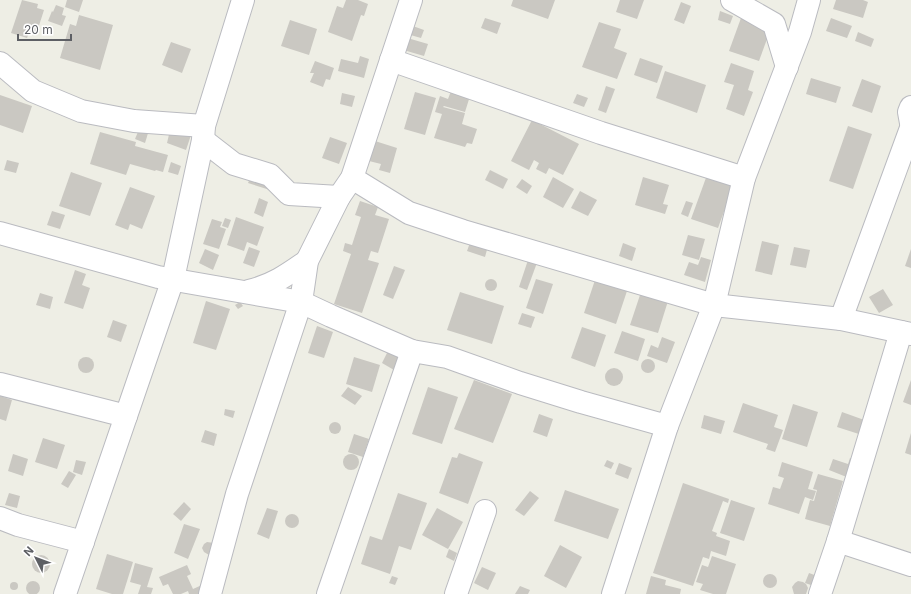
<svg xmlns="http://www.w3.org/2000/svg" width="911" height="594" viewBox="0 0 911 594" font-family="Inter,sans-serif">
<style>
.building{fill:#cac8c2}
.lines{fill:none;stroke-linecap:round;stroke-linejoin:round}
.minor-casing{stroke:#babbc0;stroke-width:24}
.minor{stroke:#fff;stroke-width:22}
</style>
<rect width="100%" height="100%" fill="#eeeee5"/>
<g class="building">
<path d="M22,0L38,4L37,8L44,10L36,35L29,32L27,38L11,33Z"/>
<path d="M67,0H83L79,12L65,7Z"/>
<path d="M346,0H358L368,4L364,16L361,15L352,41L328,32L337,6L343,8Z"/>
<path d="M513,0H555L548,19L511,6Z"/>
<path d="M620,0H644L637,19L616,12Z"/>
<path d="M836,0H863L868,2L863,18L833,9Z"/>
<path d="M681,2L691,6L684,24L674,20Z"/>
<path d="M56,5L64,8L62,15L66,16L62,26L48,21L52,11L53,12Z"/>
<path d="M720,11L733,16L730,24L718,20Z"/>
<path d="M79,15L113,25L100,70L60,58L70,24L76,26Z"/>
<path d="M485,18L501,23L497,34L481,28Z"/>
<path d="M741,18L771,28L759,61L729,51Z"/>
<path d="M831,18L852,26L847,38L826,31Z"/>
<path d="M290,20L317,29L309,55L281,46Z"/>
<path d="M599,22L621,29L614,48L627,53L617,79L582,67Z"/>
<path d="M410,25L424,30L421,38L407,34Z"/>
<path d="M858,32L874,39L871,47L855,41Z"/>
<path d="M404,37L428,44L424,56L400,49Z"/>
<path d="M171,42L191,49L182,73L162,65Z"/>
<path d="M360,56L369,59L364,78L338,71L341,59L358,63Z"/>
<path d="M640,58L663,66L657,83L634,75Z"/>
<path d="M315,61L334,68L330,80L326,79L323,87L310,82L314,73H310Z"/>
<path d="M731,63L754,71L748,90L753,92L744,116L726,109L734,85L724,82Z"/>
<path d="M665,71L706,85L697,113L656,98Z"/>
<path d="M811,78L841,87L836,103L806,94Z"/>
<path d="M862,79L881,86L872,113L852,106Z"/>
<path d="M606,86L615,89L606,113L598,110Z"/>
<path d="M451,91L470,96L465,112L444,106L443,107L465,113L462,124L477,129L472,144L467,143L465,147L434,138L442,114L435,112L440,96L448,99Z"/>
<path d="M415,92L436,98L425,135L404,129Z"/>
<path d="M342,93L355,96L352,107L340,104Z"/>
<path d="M577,94L588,98L584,107L573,103Z"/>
<path d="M0,95L32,106L23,133L0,125Z"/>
<path d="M532,120L579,144L563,175L549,168L546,174L536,169L539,163L534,160L529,170L511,161Z"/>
<path d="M171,126L192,132L186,150L167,143Z"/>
<path d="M848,126L872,134L853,189L829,181Z"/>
<path d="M140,127L149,130L145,143L135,139Z"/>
<path d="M100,132L136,142L135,146L168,155L163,172L156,170L155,171L130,164L126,175L90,164Z"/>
<path d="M330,137L347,143L339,164L322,158Z"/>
<path d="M375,141L397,148L390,173L379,170L381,164L369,161Z"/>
<path d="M7,160L19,163L16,173L4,170Z"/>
<path d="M171,162L181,166L178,175L168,172Z"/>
<path d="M490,170L508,179L503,189L485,180Z"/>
<path d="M71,172L102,183L90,216L59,206Z"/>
<path d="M252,174L274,181L270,190L248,183Z"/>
<path d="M707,175L734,184L718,228L691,219Z"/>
<path d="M553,177L574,189L563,208L543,197Z"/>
<path d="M643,177L669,185L663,204L668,205L665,214L635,205Z"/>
<path d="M522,179L532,186L527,194L516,187Z"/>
<path d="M130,187L155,196L142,229L130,224L128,230L115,225Z"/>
<path d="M580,191L597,200L588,216L571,208Z"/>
<path d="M259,198L268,202L263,217L254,213Z"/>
<path d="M360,201L378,207L375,215L389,219L378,253L371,251L368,260L379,263L362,313L334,304L351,254L343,251L345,243L352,245L361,217L355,215Z"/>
<path d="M686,201L693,203L688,217L681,214Z"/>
<path d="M52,211L65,215L60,229L47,225Z"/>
<path d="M236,217L264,227L257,246L247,242L244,251L227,245Z"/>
<path d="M225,218L231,220L228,228L222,226Z"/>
<path d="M212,219L222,222L220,227L226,229L219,249L203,244Z"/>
<path d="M688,235L705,239L699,260L682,255Z"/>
<path d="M471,240L488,246L485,257L467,251Z"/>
<path d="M762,241L779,245L772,275L755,271Z"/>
<path d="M623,243L636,248L632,261L619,256Z"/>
<path d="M249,247L260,251L254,267L243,263Z"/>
<path d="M794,247L810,250L806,268L790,265Z"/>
<path d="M205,249L219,255L213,270L199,263Z"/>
<path d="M911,249V268L905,266Z"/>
<path d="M529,257L538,260L527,290L519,287Z"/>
<path d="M701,257L711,260L705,282L684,275L689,262L698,265Z"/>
<path d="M394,266L405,270L393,299L383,295Z"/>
<path d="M75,270L86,274L82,285L90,288L83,309L64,303Z"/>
<path d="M596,277L628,288L616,324L584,313Z"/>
<path d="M536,279L553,284L543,314L526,308Z"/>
<circle cx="491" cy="285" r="6"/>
<path d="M883,289L893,305L879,313L869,297Z"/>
<path d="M460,292L504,306L492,344L447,330Z"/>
<path d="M641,292L668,301L658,333L630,325Z"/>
<path d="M40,293L53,297L50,309L36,305Z"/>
<path d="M206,301L230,309L216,350L193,343Z"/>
<path d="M240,302L243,306L238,309L235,305Z"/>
<path d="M522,313L535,317L531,328L518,324Z"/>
<path d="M113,320L127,325L121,342L107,337Z"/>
<path d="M317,326L333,332L324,358L308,353Z"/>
<path d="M582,327L606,335L595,367L571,358Z"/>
<path d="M622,331L645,339L638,361L614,353Z"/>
<path d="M662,337L675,342L667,363L647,356L651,345L658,348Z"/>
<path d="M390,347L403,354L394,370L382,363Z"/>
<path d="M354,357L380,365L372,392L346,384Z"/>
<circle cx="86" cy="365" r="8"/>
<circle cx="648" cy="366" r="7"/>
<circle cx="614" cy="377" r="9"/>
<path d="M474,380L512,394L493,443L454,429Z"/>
<path d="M911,380V405L903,402Z"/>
<path d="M348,387L362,396L355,405L341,396Z"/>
<path d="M428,387L458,397L442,444L412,434Z"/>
<path d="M0,396L12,400L6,421L0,419Z"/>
<path d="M743,403L778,415L774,427L783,430L775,452L766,449L768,444L733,432Z"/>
<path d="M793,404L818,412L807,447L782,439Z"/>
<path d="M225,409L235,411L233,418L224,415Z"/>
<path d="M842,412L867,421L862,435L837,427Z"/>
<path d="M539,414L553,419L547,437L533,432Z"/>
<path d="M704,415L725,421L721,434L701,428Z"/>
<circle cx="335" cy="428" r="6"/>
<path d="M205,430L217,434L214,446L201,442Z"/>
<path d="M911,433V455L905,453Z"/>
<path d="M354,434L369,439L363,457L348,452Z"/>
<path d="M43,438L65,445L57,469L35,462Z"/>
<path d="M459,453L483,462L468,504L439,493L452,457L457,458Z"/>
<path d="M13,454L28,459L23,476L8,471Z"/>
<circle cx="351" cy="462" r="8"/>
<path d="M850,458L856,460L849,478L829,470L833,459L848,464Z"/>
<path d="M76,460L86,462L82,475L73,472Z"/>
<path d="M607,460L614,463L611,469L604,466Z"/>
<path d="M782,462L813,472L808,489L816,491L813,500L805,497L799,514L768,504L773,487L780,489L784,478L778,476Z"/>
<path d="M619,463L632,468L628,479L615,474Z"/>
<path d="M69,471L76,475L68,488L61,484Z"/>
<path d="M818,474L843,481L830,526L805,519L810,500L814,501L817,490L813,489Z"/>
<path d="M683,483L729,499L728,503L723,501L712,531L717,533L716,536L730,541L726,556L711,551L709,559L703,557L693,586L653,573Z"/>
<path d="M565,490L619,509L608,539L554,521Z"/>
<path d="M530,491L539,498L524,516L515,510Z"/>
<path d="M9,493L20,496L17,508L5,505Z"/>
<path d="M398,493L427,503L411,550L399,546L390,574L361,564L370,536L382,540Z"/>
<path d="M731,500L755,508L744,541L720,533Z"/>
<path d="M184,502L191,509L181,521L173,514Z"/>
<path d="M267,508L278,511L269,539L257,534Z"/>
<path d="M437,508L463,522L448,549L422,535Z"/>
<circle cx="292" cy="521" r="7"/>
<path d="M184,524L200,529L188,559L174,553Z"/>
<path d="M207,542L214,543L209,555L204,552L202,548L204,544Z"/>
<path d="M560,545L582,557L566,588L544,576Z"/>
<path d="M449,549L457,553L454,561L446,557Z"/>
<path d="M107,554L133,562L123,594H112L96,589Z"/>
<circle cx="41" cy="564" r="9"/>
<path d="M712,556L736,564L726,594H713L700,590L703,584L696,582L702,565L708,567Z"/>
<path d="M135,563L153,568L147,587L153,588L151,594H138L141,585L130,582Z"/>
<path d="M187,565L191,574L187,576L193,589L211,581L208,594H189L188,591L181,594H173L168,584L163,586L159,577Z"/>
<path d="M482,567L496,573L488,590L474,583Z"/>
<path d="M809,573L820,577L817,587L805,583Z"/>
<circle cx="770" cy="581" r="7"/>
<path d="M392,576L398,578L395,585L389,583Z"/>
<path d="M651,576L666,580L665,585L681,589L680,594H646Z"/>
<path d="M798,581L803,582L806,584L808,588L806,594H794L792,587L795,583Z"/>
<circle cx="33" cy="588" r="7"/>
<circle cx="14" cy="586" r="4"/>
<path d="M520,586L530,590L528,594H515Z"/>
</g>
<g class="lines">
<g class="minor-casing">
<g id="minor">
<path d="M732,0L774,24L787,67"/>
<path d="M391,60L601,133L744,178"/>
<path d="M0,63L33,91L81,111L134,121L204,126"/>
<path d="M911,107L909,112L911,123"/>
<path d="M203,140L234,164L270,175L289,194L339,197"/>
<path d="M352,178L409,213L463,231L714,305L841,319L911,334"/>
<path d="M0,233L158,277L301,302L331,316L412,351L447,357L520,383L581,402L667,426"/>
<path d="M249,291C273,285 287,275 307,261"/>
<path d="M841,319L911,128"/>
<path d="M0,384L126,416"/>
<path d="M0,518L18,525L83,542"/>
<path d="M838,541L911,565"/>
<path d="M65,594L173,279L203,140L204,126L243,0"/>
<path d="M210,594L237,494L301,302L307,261L339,197L352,178L411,0"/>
<path d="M328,594L412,351"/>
<path d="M456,594L485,511"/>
<path d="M613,594L667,426L714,305L744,178L800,32L809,0"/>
<path d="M820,594L838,541L901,332"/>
</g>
</g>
<use href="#minor" class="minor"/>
</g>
<g transform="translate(36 558) rotate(312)" stroke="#ffffff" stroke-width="3" paint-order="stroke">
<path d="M0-3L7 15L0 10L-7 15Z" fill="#5d5f64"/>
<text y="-6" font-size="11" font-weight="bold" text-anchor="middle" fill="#5d5f64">N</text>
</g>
<path d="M18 34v6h53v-6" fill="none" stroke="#5d5f64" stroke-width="2"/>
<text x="24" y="34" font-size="12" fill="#5d5f64" stroke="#ffffff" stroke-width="3" paint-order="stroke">20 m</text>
</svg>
